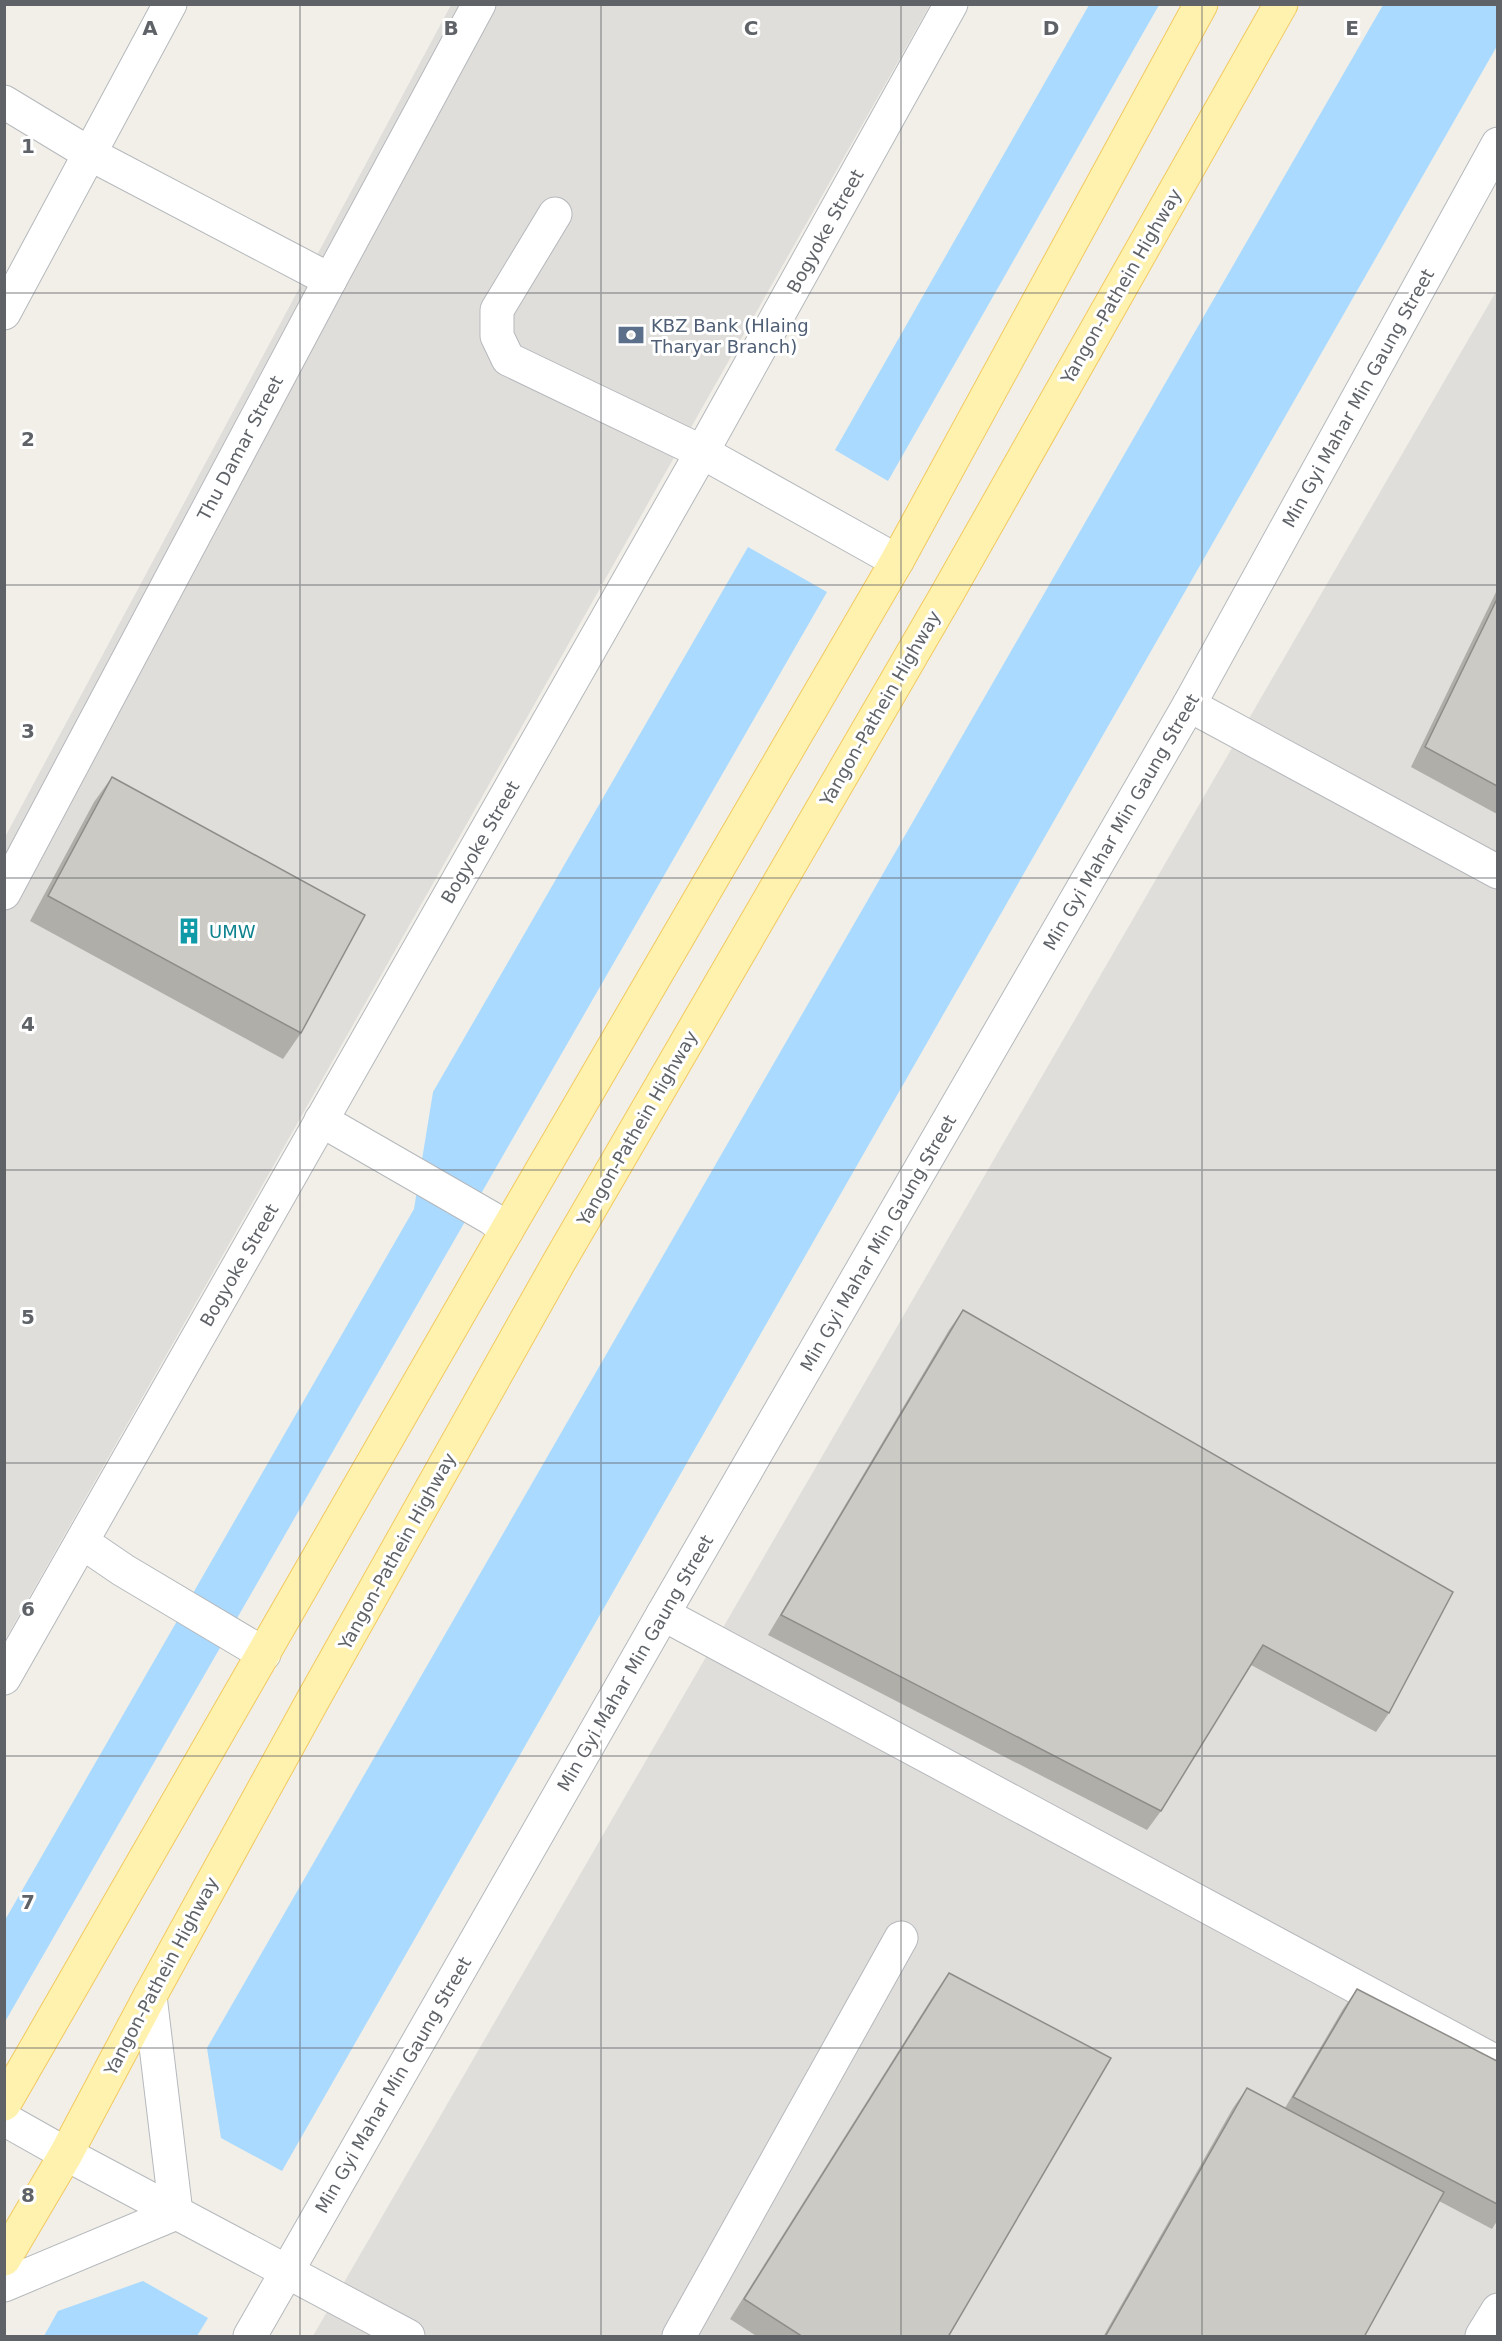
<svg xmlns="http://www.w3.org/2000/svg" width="1502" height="2341" viewBox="0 0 1502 2341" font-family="'DejaVu Sans',sans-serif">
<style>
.industrial{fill:#e0deda}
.water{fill:#aadaff}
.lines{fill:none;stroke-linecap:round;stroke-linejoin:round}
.minor-casing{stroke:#b5b8bc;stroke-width:35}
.major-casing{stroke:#f2c960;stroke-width:35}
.minor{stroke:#fff;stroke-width:33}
.major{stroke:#fff2af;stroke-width:33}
.wall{fill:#afaea9}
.building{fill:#cccac5;stroke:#8f8d8a;stroke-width:1.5}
.grid{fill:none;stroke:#5f6368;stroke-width:1.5;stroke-opacity:0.55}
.labels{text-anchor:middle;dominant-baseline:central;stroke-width:6;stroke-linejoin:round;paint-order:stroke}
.street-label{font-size:18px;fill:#5f6368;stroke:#fff}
.service-label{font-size:18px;fill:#4e5e75;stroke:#fff;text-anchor:start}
.culture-label{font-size:18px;fill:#0d838f;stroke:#fff;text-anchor:start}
.grid-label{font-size:20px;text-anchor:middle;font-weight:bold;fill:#5f6368;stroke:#fff;stroke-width:6;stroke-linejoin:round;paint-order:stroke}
</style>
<rect width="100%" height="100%" fill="#f1efe8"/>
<g class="industrial">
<path d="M451,5H930L5,1640V837Z"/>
<path d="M1497,290V2336H313Z"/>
</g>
<g class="water">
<path d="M1089,5H1159L888,481L835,450Z"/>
<path d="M1383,5H1497V46L282,2171L221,2138L207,2048Z"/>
<path d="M748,547L827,592L6,2020L5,2019V1920L414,1209L433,1092Z"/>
<path d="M143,2281L208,2318L197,2336H44L58,2311Z"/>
</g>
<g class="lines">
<g class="minor-casing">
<g id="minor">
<path d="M4,102L90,154L330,280"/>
<path d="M555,214L497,310V336L508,359L702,452L897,561"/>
<path d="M4,313L170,4"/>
<path d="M1189,705L1498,872"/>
<path d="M4,893L330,280L479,4"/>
<path d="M321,1120L491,1218L507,1230"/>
<path d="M82,1542L123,1570L264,1654"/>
<path d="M663,1614L1498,2063"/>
<path d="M4,1678L702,452L951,4"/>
<path d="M4,2119L66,2154L408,2336"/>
<path d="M4,2285L176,2213L150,1996"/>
<path d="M250,2336L663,1614L1189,705L1498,144"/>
<path d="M679,2336L901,1938"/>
<path d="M1482,2336L1498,2310"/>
</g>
</g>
<g class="major-casing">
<g id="major">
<path d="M4,2104L507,1230L897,561L1201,4"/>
<path d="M4,2259L66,2154L150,1996L314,1698L559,1262L947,594L1281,4"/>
</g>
</g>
<use href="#minor" class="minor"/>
<use href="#major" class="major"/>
</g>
<g class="wall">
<path d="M1497,590V814L1411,767Z"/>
<path d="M112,777L301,1033L283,1059L30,921L94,802Z"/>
<path d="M963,1310L1389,1713L1376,1732L1251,1665L1161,1811L1147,1830L768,1635L949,1330Z"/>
<path d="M949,1973L948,2337H758L730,2319L935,1993Z"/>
<path d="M1357,1989L1497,2061V2221L1492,2229L1439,2201L1364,2337H1103L1233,2108L1247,2088L1285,2108L1343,2009Z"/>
</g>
<g class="building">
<path d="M1497,599V786L1425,747Z"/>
<path d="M112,777L365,915L301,1033L48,896Z"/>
<path d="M963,1310L1453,1592L1389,1713L1263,1645L1161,1811L781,1615Z"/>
<path d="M949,1973L1111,2058L948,2337H803L744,2299Z"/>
<path d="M1357,1989L1497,2061V2204L1293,2097Z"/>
<path d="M1247,2088L1444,2192L1364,2337H1105Z"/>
</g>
<path class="grid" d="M300,4V2336M601,4V2336M901,4V2336M1202,4V2336M4,293H1498M4,585H1498M4,878H1498M4,1170H1498M4,1463H1498M4,1756H1498M4,2048H1498"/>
<defs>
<g id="bank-bare" transform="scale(2.07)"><path d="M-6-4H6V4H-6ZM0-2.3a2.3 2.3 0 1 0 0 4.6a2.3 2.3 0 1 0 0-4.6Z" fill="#5c6f8a" stroke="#fff" stroke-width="2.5" paint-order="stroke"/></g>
<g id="building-bare" transform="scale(2.07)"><path d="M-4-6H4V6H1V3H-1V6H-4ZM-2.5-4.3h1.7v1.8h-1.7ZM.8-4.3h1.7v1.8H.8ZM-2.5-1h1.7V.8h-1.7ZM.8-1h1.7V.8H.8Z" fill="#0f9aa8" stroke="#fff" stroke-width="2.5" paint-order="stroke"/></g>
</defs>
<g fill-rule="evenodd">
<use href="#bank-bare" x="631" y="335"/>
<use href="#building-bare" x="189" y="931"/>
</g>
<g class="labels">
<g class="street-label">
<text transform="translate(825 231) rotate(-61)">Bogyoke Street</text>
<text transform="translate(1121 286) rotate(-60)">Yangon-Pathein Highway</text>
<text transform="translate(1358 398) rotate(-61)">Min Gyi Mahar Min Gaung Street</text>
<text transform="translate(240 448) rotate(-62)">Thu Damar Street</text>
<text transform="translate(880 708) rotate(-60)">Yangon-Pathein Highway</text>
<text transform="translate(1121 822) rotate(-60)">Min Gyi Mahar Min Gaung Street</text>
<text transform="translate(480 842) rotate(-60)">Bogyoke Street</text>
<text transform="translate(637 1128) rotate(-60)">Yangon-Pathein Highway</text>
<text transform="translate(878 1243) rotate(-60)">Min Gyi Mahar Min Gaung Street</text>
<text transform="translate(239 1265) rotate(-60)">Bogyoke Street</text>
<text transform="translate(397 1551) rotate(-61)">Yangon-Pathein Highway</text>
<text transform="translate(635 1663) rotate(-60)">Min Gyi Mahar Min Gaung Street</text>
<text transform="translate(161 1976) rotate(-62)">Yangon-Pathein Highway</text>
<text transform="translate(393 2085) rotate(-60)">Min Gyi Mahar Min Gaung Street</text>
</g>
<g class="service-label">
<text x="651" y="325">KBZ Bank (Hlaing<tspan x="651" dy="21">Tharyar Branch)</tspan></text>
</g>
<g class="culture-label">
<text x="209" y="931">UMW</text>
</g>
</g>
<g class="grid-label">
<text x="150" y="35">A</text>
<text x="451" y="35">B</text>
<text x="751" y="35">C</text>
<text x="1051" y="35">D</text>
<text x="1352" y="35">E</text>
<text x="28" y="153">1</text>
<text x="28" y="446">2</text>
<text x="28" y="738">3</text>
<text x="28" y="1031">4</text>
<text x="28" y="1324">5</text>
<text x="28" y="1616">6</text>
<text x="28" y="1909">7</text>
<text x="28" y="2202">8</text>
</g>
<rect width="1502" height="2341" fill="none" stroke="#5f6368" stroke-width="12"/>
</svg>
